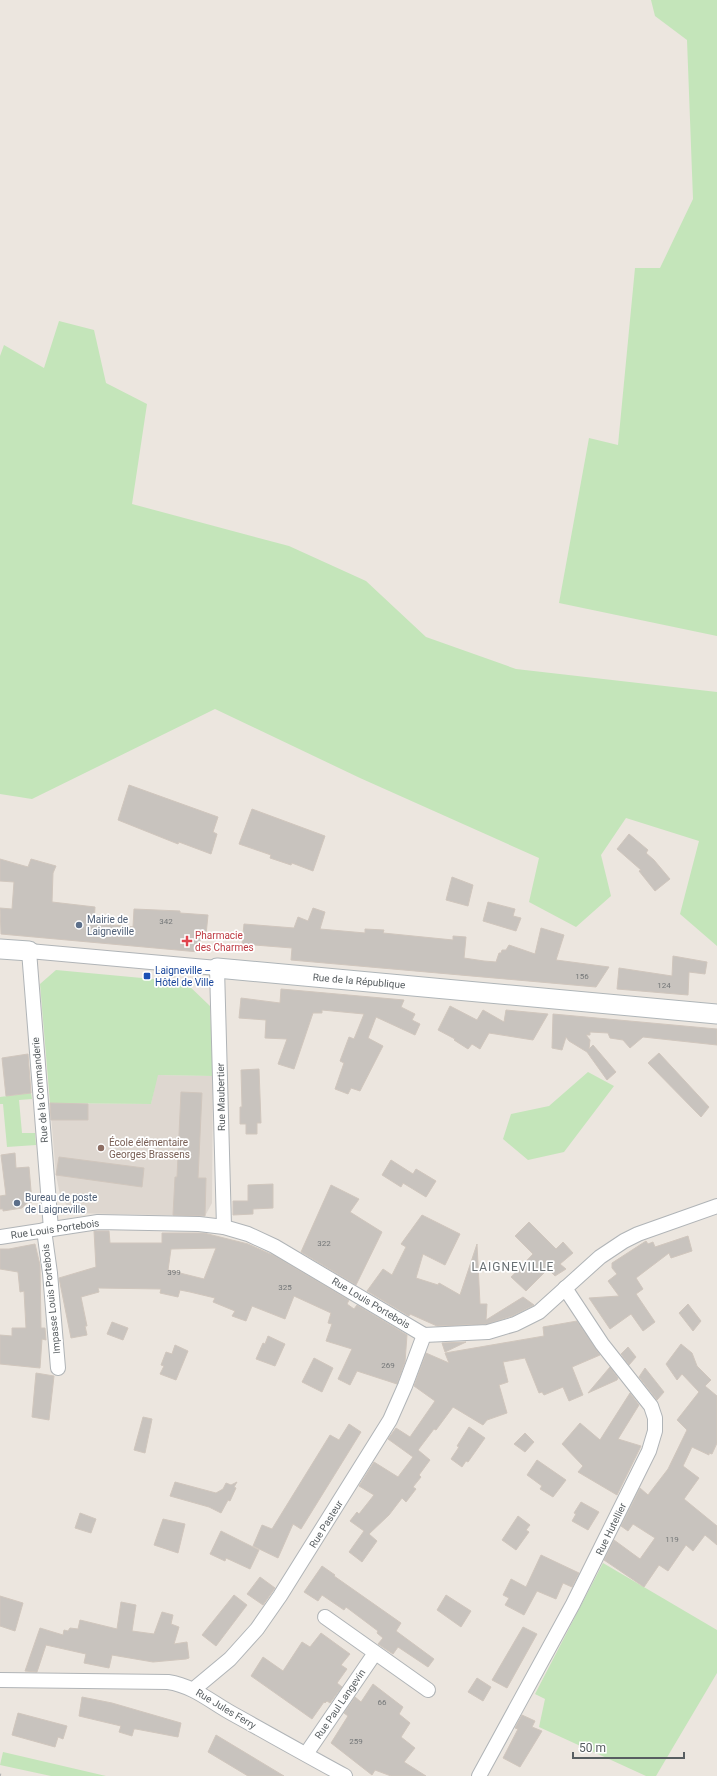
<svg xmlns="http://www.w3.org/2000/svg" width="717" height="1776" viewBox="0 0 717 1776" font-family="Roboto,sans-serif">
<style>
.education{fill:#ded7d0}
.green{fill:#c4e5ba}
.building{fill:#c8c3be;stroke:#d0c6bd;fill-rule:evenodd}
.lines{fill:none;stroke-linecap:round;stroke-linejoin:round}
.street-casing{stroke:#b0b4b7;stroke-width:16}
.secondary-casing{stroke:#afb5b8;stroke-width:21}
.street{stroke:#fff;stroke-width:14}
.secondary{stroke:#fff;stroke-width:19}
.rail{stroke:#afb0b1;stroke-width:3;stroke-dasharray:1 5;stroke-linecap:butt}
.service-dot{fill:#5c6f8a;stroke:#fff;stroke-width:1.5}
.health-dot{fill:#e0444e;stroke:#fff;stroke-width:1.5}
.transit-dot{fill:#1a4fb4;stroke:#fff;stroke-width:1.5}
.education-dot{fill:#8d6e63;stroke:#fff;stroke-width:1.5}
.labels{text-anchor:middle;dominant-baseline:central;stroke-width:3.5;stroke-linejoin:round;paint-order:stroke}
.number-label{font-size:8px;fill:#747778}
.service-label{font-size:10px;fill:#4e5e75;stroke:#fff;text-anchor:start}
.health-label{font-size:10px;fill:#be3a42;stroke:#fff;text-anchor:start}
.transit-label{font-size:10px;fill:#164399;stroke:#fff;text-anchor:start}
.street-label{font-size:10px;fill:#585e61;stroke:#fff}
.education-label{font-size:10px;fill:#785e54;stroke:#fff;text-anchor:start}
.quarter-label{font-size:12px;letter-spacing:1px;fill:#697073;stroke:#fff}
</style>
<rect width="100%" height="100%" fill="#ece6df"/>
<path class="education" d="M157,1075L213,1076L212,1203L205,1216L67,1213L66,1204L60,1195L56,1175L50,1103L151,1104Z"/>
<g class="green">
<path d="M651,0H717V636L559,603L589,438L618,445L635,268H660L693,199L687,40L655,16Z"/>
<path d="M59,321L94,330L106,383L147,404L132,504L289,546L366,581L426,637L516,669L717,692V946L680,914L699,841L626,818L601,855L611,896L576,927L529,902L539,858L360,778L215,709L32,799L0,794V356L4,345L44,368Z"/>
<path d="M56,970L185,982L210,1006L213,1076L158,1075L151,1104L50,1103L40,984Z"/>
<path d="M588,1072L614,1086L564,1152L528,1160L503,1139L511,1114L549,1106Z"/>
<path d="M31,1093L32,1099L19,1100L22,1133H35L36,1145L7,1147L3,1104H0V1097Z"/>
<path d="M603,1563L717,1630V1673L656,1776H646L539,1727L545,1699L535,1694Z"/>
<path d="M3,1752L106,1776H51L0,1765Z"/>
</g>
<g class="building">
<path d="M129,785L218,817L213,832L217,834L211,854L179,842L178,844L118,820Z"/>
<path d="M252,809L325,836L313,871L292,863L291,865L270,858L271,855L239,844Z"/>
<path d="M629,834L648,850L646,853L654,860L670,879L655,891L639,871L641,870L617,849Z"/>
<path d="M0,859L28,867L31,859L56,866L53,873L52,902L95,907L94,923L133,927L134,909L180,911V913L208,915L206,935L201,934L199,952L1,934L0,908L12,909L14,882L0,881Z"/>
<path d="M452,877L473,885L468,906L446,900Z"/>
<path d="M488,902L515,909L513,916L521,918L516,931L483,921Z"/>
<path d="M313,908L325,912L320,929L365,933V929L384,930L383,933L453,940V936L466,937L464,958L484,961L496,962L499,953H501L502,950H506L509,945L535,954L541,928L564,935L556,960L609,967L596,987L291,960L292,948L242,944L244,924L294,928L298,917L308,921Z"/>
<path d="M673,956L707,962L705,974L689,972L688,995L617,989L619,968L672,976Z"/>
<path d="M281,989L404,1000L401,1007L415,1014L412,1020L420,1024L415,1035L376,1017L368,1038L383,1046L360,1091L351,1088L348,1094L335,1089L344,1063L340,1061L349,1037L354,1039L364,1014L322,1010V1013H313L294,1069L278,1064L287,1039L265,1038L266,1020L239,1018L241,998L280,1003Z"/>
<path d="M450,1006L477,1020L483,1010L504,1022L506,1010L548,1014L533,1040L489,1033L480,1049L472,1044L468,1049L454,1040L455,1039L438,1030Z"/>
<path d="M553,1014L717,1029V1045L643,1037L630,1048L623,1040L610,1038L608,1033L590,1032V1035H586L590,1040L589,1049L593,1045L616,1072L607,1080L587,1052L569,1041L566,1037L562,1050L552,1048Z"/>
<path d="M659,1053L709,1107L701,1117L648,1063Z"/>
<path d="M28,1054L31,1093L6,1096L2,1058Z"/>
<path d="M259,1069L261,1123H257V1134H246V1124H240V1107H242L241,1070Z"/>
<path d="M181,1092L202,1093L198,1178H206L205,1216L173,1215L175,1177H177Z"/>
<path d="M50,1103L88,1104V1120H51Z"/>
<path d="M15,1153L16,1168L29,1167L32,1202L27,1203L22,1208L3,1211V1209H0V1196L6,1195L1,1155Z"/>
<path d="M59,1157L144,1168L142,1187L56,1175Z"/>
<path d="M391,1160L413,1174L416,1169L436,1181L426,1197L403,1183L401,1187L382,1175Z"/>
<path d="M273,1184V1208L253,1209V1214L233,1215V1201H248V1185Z"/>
<path d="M331,1185L359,1199L350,1212L382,1232L356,1285L301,1252Z"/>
<path d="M422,1215L460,1234L445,1265L423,1254L416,1278L438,1285L439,1283L460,1295L477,1244L480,1304H487L486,1320L523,1297L534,1305L512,1316L487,1324L437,1326L410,1314L409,1316L367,1291L383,1269L392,1275L406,1247L401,1244Z"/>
<path d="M529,1222L556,1249L563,1242L573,1253L560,1264L566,1269L555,1276L548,1269L526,1291L511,1277L533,1254L515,1236Z"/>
<path d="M94,1231H109L110,1243H162V1233H204L248,1244L275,1256L349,1300L347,1304L354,1309L357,1305L407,1335L405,1362L397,1384L357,1371L350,1385L338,1379L352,1349L326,1341L332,1324L328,1323L331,1313L294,1296L285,1319L252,1306L246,1321L232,1316L235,1311L213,1302L215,1298L190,1292L180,1290L178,1297L160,1293L161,1289L98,1288L99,1292L81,1297L87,1326H85L87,1335L71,1338L59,1278L96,1267ZM216,1248L204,1279L168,1270L171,1249Z"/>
<path d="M688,1236L692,1251L671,1258L669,1253L636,1278L643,1289L636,1294L655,1322L643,1331L631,1314L610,1329L589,1298L619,1296L608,1281L617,1274L612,1268V1263L646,1241L648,1244L653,1242L655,1247Z"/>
<path d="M35,1244L40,1265L41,1328H45L46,1340L42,1339L40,1368L0,1364V1335L12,1336V1328H26L24,1291L20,1292L18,1272L0,1269V1249H9Z"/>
<path d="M688,1304L701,1321L693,1331L679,1313Z"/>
<path d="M577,1321L600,1355L572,1367L583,1395L569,1401L563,1387L544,1395L542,1392L539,1393L525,1358L503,1362L508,1382L499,1385L507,1413L487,1420L483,1425L453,1407L436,1430L434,1429L418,1450L430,1460L419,1475L421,1477L413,1487L416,1489L406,1502L402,1498L389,1515L369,1534L377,1541L362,1562L349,1552L364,1531L350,1521L357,1512L359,1514L374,1495L359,1486L374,1462L398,1477L413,1457L388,1439L396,1428L410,1437L435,1401L414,1386L426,1353L449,1363L445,1353L544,1336L543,1327Z"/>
<path d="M112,1322L128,1328L123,1340L107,1334Z"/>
<path d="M268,1336L285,1344L275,1366L256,1359L263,1343L265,1344Z"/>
<path d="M466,1342L445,1352L442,1343Z"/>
<path d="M681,1344L692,1353L697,1366L711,1380L705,1386L717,1396V1443L712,1454L709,1453V1455L692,1447L683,1466L699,1478L684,1499L717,1526V1545L705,1535L693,1551L686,1545L668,1571L659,1565L644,1587L604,1560L614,1540L640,1559L655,1538L633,1524L628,1531L621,1526L640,1488L648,1495L668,1469L687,1430L677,1420L699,1392L682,1374L677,1380L666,1364Z"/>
<path d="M175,1345L188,1351L176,1380L160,1374L164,1366L161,1365L166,1352L172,1354Z"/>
<path d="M628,1347L636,1357L629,1365L621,1354Z"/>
<path d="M314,1358L333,1368L322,1392L302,1382Z"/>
<path d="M610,1367L618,1378L617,1380L588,1393Z"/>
<path d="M645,1368L664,1392L657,1400L639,1377Z"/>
<path d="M36,1373L54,1376L49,1420L32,1417Z"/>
<path d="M630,1393L639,1405L618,1439L641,1446L617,1495L578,1472L583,1466L562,1444L580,1423L600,1440Z"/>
<path d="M143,1417L152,1419L145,1453L134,1450Z"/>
<path d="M349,1424L361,1432L301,1529L293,1524L278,1558L253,1546L262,1525L272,1529L330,1435L339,1440Z"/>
<path d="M469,1427L485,1438L468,1462L466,1461L462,1467L451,1459L459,1447L457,1446Z"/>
<path d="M525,1433L534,1442L525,1452L514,1444Z"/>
<path d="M537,1460L566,1480L553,1497L540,1489L542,1486L527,1475Z"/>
<path d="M175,1482L216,1493L223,1489L226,1483L231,1485L237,1482L234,1487L236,1488L230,1501L228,1500L221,1513L209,1507L170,1496Z"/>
<path d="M581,1502L599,1512L588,1530L572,1521L576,1514L574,1513Z"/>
<path d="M80,1513L96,1519L91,1533L75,1528Z"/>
<path d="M518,1516L530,1525L526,1530L529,1532L516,1550L502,1540Z"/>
<path d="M163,1519L185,1524L178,1553L154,1545Z"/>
<path d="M221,1531L259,1550L250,1569L226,1558L225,1561L210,1554Z"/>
<path d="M541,1555L579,1573L572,1587L563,1583L556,1599L537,1591L524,1615L505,1605L509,1598L503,1595L511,1579L526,1587Z"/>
<path d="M322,1566L335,1575L334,1576L401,1623L396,1631L434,1659L428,1667L398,1647L393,1654L378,1644L383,1638L377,1633L378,1631L346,1607L344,1610L322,1595L318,1601L304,1592Z"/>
<path d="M260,1577L275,1588L263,1605L247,1594Z"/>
<path d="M234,1595L247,1605L216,1646L202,1635Z"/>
<path d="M446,1595L471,1611L461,1627L437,1610Z"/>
<path d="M0,1596L23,1603L15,1631L0,1626Z"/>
<path d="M121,1602L136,1605L132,1631L154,1634L162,1612L173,1615L171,1624L179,1627L174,1644L187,1642L189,1658L186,1659L153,1662L112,1655L109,1668L84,1663L86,1654L46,1645L37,1672L25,1671L40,1628L63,1635L64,1630L68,1631L70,1628L78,1629L80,1620L117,1629Z"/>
<path d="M523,1627L537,1634L507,1688L492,1680Z"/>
<path d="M321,1633L350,1654L341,1665L347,1669L337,1683L342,1687L330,1703L327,1701L325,1703L324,1702L312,1719L251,1676L263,1657L283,1671L302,1642L310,1647Z"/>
<path d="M477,1678L491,1687L483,1701L468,1692Z"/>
<path d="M373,1684L403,1707L399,1714L410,1723L401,1737L415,1748L404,1762L426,1776H391L375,1770L372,1775L331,1743L348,1716L344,1713L355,1697L361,1702Z"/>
<path d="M82,1697L112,1703L181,1723L178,1737L136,1729H134L132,1736L119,1732L121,1726L79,1716Z"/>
<path d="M18,1713L67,1726L63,1739L58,1737L55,1747L12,1735Z"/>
<path d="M522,1715L535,1721L532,1727L542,1731L520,1767L503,1758L518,1729L515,1728Z"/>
<path d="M216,1735L284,1776H248L208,1752Z"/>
</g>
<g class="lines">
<g class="street-casing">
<g id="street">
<path d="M51,1229L29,951L217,968L224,1227"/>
<path d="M44,1230L50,1273L58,1368"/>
<path d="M0,1237L98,1222L199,1224L224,1227L248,1234L274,1246L424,1335L488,1332L515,1324L539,1312L600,1257L624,1241L638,1234L717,1206"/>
<path d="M325,1617L428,1690"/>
<path d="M0,1680L168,1682C194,1686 211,1702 233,1714C271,1735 308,1756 345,1776"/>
<path d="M194,1689L230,1659L257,1629L280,1596L390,1420L405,1386L424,1335"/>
<path d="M306,1754L375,1653"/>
<path d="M479,1776L573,1604L649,1451L655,1431V1418L651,1406L602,1344L565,1288"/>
</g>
</g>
<g class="secondary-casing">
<g id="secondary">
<path d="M0,949L29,951"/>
<path d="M217,968L717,1014"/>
</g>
</g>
<use href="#street" class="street"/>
<use href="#secondary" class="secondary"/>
<path class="rail" d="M0,1775L4,1776"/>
</g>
<g class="service-dot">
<circle cx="79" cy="925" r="4"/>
<circle cx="17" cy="1203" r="4"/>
</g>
<path class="health-dot" d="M185 935h4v4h4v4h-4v4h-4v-4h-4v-4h4z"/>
<rect class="transit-dot" x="143" y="972" width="8" height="8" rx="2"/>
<circle class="education-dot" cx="101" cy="1148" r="4"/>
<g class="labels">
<g class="number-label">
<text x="166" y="921">342</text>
<text x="582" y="976">156</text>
<text x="664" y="985">124</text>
<text x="324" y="1243">322</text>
<text x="174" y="1272">399</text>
<text x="285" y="1287">325</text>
<text x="388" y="1365">269</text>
<text x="672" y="1539">119</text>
<text x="382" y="1702">66</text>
<text x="356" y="1741">259</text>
</g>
<g class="service-label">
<text x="87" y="919">Mairie de<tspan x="87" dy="12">Laigneville</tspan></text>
<text x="25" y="1197">Bureau de poste<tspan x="25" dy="12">de Laigneville</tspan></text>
</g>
<g class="health-label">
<text x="195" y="935">Pharmacie<tspan x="195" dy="12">des Charmes</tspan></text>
</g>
<g class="transit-label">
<text x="155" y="970">Laigneville –<tspan x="155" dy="12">Hôtel de Ville</tspan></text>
</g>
<g class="street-label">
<text transform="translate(359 981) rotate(5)">Rue de la République</text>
<text transform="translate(40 1090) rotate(-95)">Rue de la Commanderie</text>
<text transform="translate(221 1097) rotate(-91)">Rue Maubertier</text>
<text transform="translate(55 1229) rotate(-8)">Rue Louis Portebois</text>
<text transform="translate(51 1299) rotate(-96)">Impasse Louis Portebois</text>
<text transform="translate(371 1303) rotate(31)">Rue Louis Portebois</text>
<text transform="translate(326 1524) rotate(-58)">Rue Pasteur</text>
<text transform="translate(611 1529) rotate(-64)">Rue Hutellier</text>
<text transform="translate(340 1704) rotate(-56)">Rue Paul Langevin</text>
<text transform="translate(226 1709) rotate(31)">Rue Jules Ferry</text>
</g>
<g class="education-label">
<text x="109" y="1142">École élémentaire<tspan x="109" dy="12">Georges Brassens</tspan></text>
</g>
<g class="quarter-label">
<text x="513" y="1267">LAIGNEVILLE</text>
</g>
</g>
<path d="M573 1752v6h111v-6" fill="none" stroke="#585e61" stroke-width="2"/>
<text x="579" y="1752" font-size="12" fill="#585e61" stroke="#ffffff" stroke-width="3" paint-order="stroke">50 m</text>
</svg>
